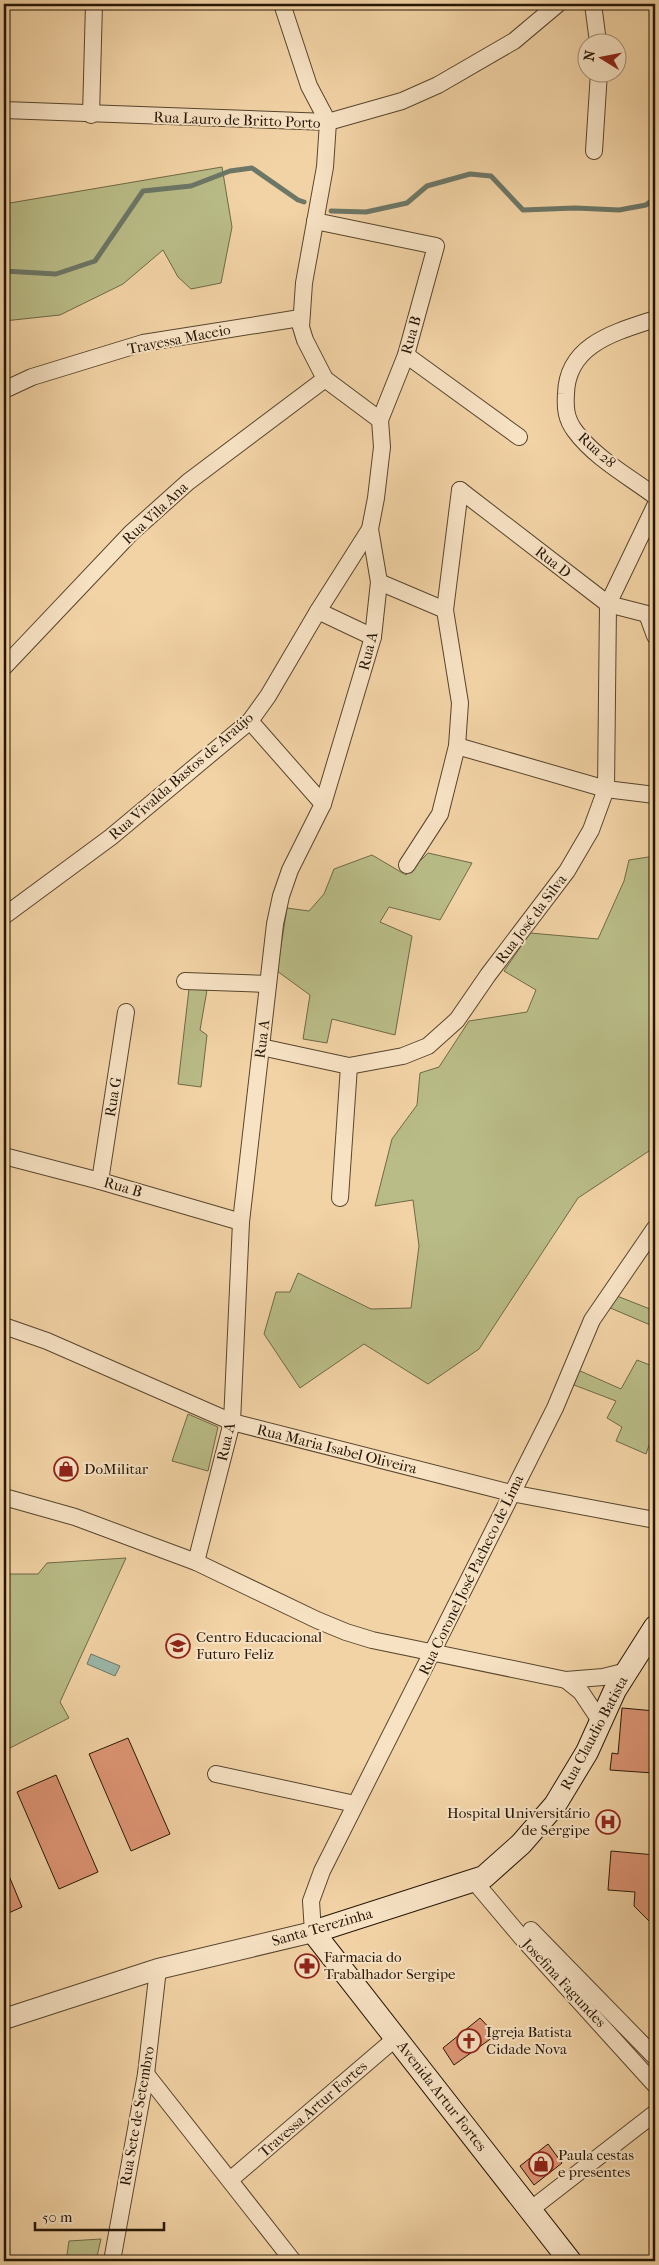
<svg xmlns="http://www.w3.org/2000/svg" width="659" height="2265" viewBox="0 0 659 2265" font-family="'IM FELL French Canon',serif">
<style>
.green{fill:#b9bc87;stroke:#6f6946}
.water{fill:#9bb7a9;stroke:#6c7767}
.lines{fill:none;stroke-linecap:round;stroke-linejoin:round}
.stream{stroke:#6c7767;stroke-width:5}
.building{fill:#df9575;stroke:#251605}
.minor-casing{stroke:#58452d;stroke-width:18}
.tertiary-casing{stroke:#58452d;stroke-width:22}
.secondary-casing{stroke:#251605;stroke-width:24}
.minor{stroke:#f7e2c4;stroke-width:16}
.tertiary{stroke:#f7e2c4;stroke-width:20}
.secondary{stroke:#f7e2c4;stroke-width:22}
.labels{text-anchor:middle;dominant-baseline:central;stroke-width:4;stroke-linejoin:round;paint-order:stroke}
.street-label{font-size:15px;fill:#251605;stroke:#f7e2c4}
.poi-label{font-size:15px;fill:#251605;stroke:#f7e2c4;text-anchor:start}
</style>
<rect width="100%" height="100%" fill="#f2d3a5"/>
<filter id="stains"><feTurbulence type="fractalNoise" baseFrequency=".004" numOctaves="4"/><feColorMatrix values="0 0 0 0 .2 0 0 0 0 .09 0 0 0 0 .02 0 0 0 .5 -.17"/></filter>
<radialGradient id="worn" r=".72"><stop offset=".6" stop-color="#630" stop-opacity="0"/><stop offset="1" stop-color="#630" stop-opacity=".3"/></radialGradient>
<g class="green">
<path d="M222,167L232,227L221,283L191,289L178,277L163,250L123,284L60,315L4,321V204Z"/>
<path d="M428,853L472,863L440,920L389,907L380,922L412,936L395,1035L332,1019L327,1043L303,1039L310,995L277,971L287,908L309,911L324,894L334,869L372,855L406,875Z"/>
<path d="M655,856V1147L578,1198L479,1349L428,1384L364,1344L300,1388L264,1334L276,1292H290L298,1273L371,1309L411,1308L419,1246L413,1200L375,1206L392,1139L417,1105L420,1073L439,1067L469,1021L527,1012L536,990L504,971L530,933L598,939L624,881L629,860Z"/>
<path d="M189,989L207,990L200,1030L207,1035L201,1087L178,1084Z"/>
<path d="M617,1296L655,1311V1327L608,1307Z"/>
<path d="M637,1360L655,1367V1428L646,1454L616,1441L622,1427L607,1418L616,1401L574,1385L578,1370L621,1389Z"/>
<path d="M188,1414L218,1427L208,1471L172,1461Z"/>
<path d="M126,1558L60,1702L69,1718L4,1751V1574H38L47,1563Z"/>
<path d="M101,2239L96,2261H66L69,2241Z"/>
</g>
<path class="water" d="M91,1654L120,1666L115,1676L87,1664Z"/>
<g class="lines">
<g class="stream">
<path d="M331,211L366,212L407,203L427,186L470,174L491,176L523,210L575,208L619,210L646,205L655,198"/>
<path d="M4,271L56,274L95,261L143,191L191,186L230,171L252,168L298,200L304,202"/>
</g>
</g>
<g class="building">
<path d="M622,1708L655,1711L653,1773L610,1770L612,1753L618,1754Z"/>
<path d="M128,1738L170,1834L131,1851L89,1754Z"/>
<path d="M56,1775L98,1872L59,1889L17,1792Z"/>
<path d="M611,1851L655,1855V1927L634,1906L635,1892L608,1890Z"/>
<path d="M4,1864L22,1907L4,1915Z"/>
<path d="M480,2018L496,2035L454,2065L443,2048Z"/>
<path d="M548,2144L562,2163L534,2185L520,2166Z"/>
</g>
<g class="lines">
<g class="minor-casing">
<g id="minor">
<path d="M282,4L309,86L328,122"/>
<path d="M593,4L598,42"/>
<path d="M4,110L328,122L402,101L438,85L514,41L558,4"/>
<path d="M91,115L94,4"/>
<path d="M594,151L599,72"/>
<path d="M315,221L436,246L406,355L380,420"/>
<path d="M655,319C616,332 567,344 566,394C565,408 566,419 575,431C595,458 628,476 655,496"/>
<path d="M406,355L519,437"/>
<path d="M4,390L32,377L143,343L300,318"/>
<path d="M460,490L608,604L655,616"/>
<path d="M379,582L445,610"/>
<path d="M318,611L373,637"/>
<path d="M647,614L655,636"/>
<path d="M4,667L131,533L188,482L325,379"/>
<path d="M250,721L323,804"/>
<path d="M457,746L606,789L655,795"/>
<path d="M407,865L440,814L457,746L460,703L445,610L460,490"/>
<path d="M4,916L111,837L250,721L268,696L318,611L370,529L376,498L382,447L380,420L325,379L305,340L301,327L304,283L325,167L328,122"/>
<path d="M185,981L268,984"/>
<path d="M261,1047L349,1066L403,1056L428,1046L457,1020L488,975L567,871L591,830L606,789L608,604L655,506"/>
<path d="M4,1156L100,1181L241,1222"/>
<path d="M100,1181L126,1012"/>
<path d="M340,1198L349,1066"/>
<path d="M4,1326L47,1341L232,1422L511,1493L655,1520"/>
<path d="M4,1497L75,1517L196,1562L317,1620L346,1632L372,1640L566,1680L603,1677L627,1671"/>
<path d="M196,1562L232,1422L241,1222L275,924L281,896L290,870L323,804L373,637L379,582L370,529"/>
<path d="M566,1680L581,1692L601,1722"/>
<path d="M216,1774L355,1804"/>
<path d="M474,1881L522,1938L655,2085"/>
<path d="M531,1930L655,2057"/>
<path d="M313,1932L311,1901L322,1871L555,1408L592,1320L655,1228"/>
<path d="M146,2074L293,2261"/>
<path d="M230,2180L396,2038"/>
<path d="M530,2210L655,2113"/>
<path d="M112,2261L146,2074L158,1969"/>
</g>
</g>
<g class="tertiary-casing">
<path id="tertiary" d="M4,2019L158,1969L313,1932"/>
</g>
<g class="secondary-casing">
<path id="secondary" d="M570,2261L313,1932L484,1877L521,1844L555,1805L587,1752L615,1690L655,1627"/>
</g>
<use href="#minor" class="minor"/>
<use href="#tertiary" class="tertiary"/>
<use href="#secondary" class="secondary"/>
</g>
<defs>
<g id="shop-ring" transform="scale(1.25)"><circle r="9.5" fill="#f7e2c4" stroke="#8f2418" stroke-width="1.5"/><path d="M-5-2.5h2.3a2.7 3.5 0 0 1 5.4 0H5L5.5 6h-11ZM-1.5-2.5h3a1.5 2.3 0 0 0-3 0Z" fill="#8f2418"/></g>
<g id="school-ring" transform="scale(1.25)"><circle r="9.5" fill="#f7e2c4" stroke="#8f2418" stroke-width="1.5"/><path d="M0-5L7-2L0 1L-7-2ZM-4 1L0 2.5L4 1V4Q0 6-4 4Z" fill="#8f2418"/></g>
<g id="hospital-ring" transform="scale(1.25)"><circle r="9.5" fill="#f7e2c4" stroke="#8f2418" stroke-width="1.5"/><path d="M-5-5h3v3.5h4V-5h3V5h-3V1.5h-4V5h-3Z" fill="#8f2418"/></g>
<g id="pharmacy-ring" transform="scale(1.25)"><circle r="9.5" fill="#f7e2c4" stroke="#8f2418" stroke-width="1.5"/><path d="M-2-6h4v4h4v4h-4v4h-4v-4h-4v-4h4Z" fill="#8f2418"/></g>
<g id="church-ring" transform="scale(1.25)"><circle r="9.5" fill="#f7e2c4" stroke="#8f2418" stroke-width="1.5"/><path d="M-1.2-6h2.4v3.5h3.3v2.4h-3.3V6h-2.4V-.1h-3.3v-2.4h3.3Z" fill="#8f2418"/></g>
</defs>
<g fill-rule="evenodd">
<use href="#shop-ring" x="66" y="1469"/>
<use href="#school-ring" x="178" y="1646"/>
<use href="#hospital-ring" x="608" y="1822"/>
<use href="#pharmacy-ring" x="307" y="1966"/>
<use href="#church-ring" x="469" y="2041"/>
<use href="#shop-ring" x="541" y="2164"/>
</g>
<g class="labels">
<g class="street-label">
<text transform="translate(237 120) rotate(2)">Rua Lauro de Britto Porto</text>
<text transform="translate(411 335) rotate(-74)">Rua B</text>
<text transform="translate(179 339) rotate(-11)">Travessa Maceio</text>
<text transform="translate(597 450) rotate(42)">Rua 28</text>
<text transform="translate(155 513) rotate(-43)">Rua Vila Ana</text>
<text transform="translate(553 562) rotate(38)">Rua D</text>
<text transform="translate(368 651) rotate(-76)">Rua A</text>
<text transform="translate(181 776) rotate(-41)">Rua Vivalda Bastos de Araújo</text>
<text transform="translate(531 919) rotate(-53)">Rua José da Silva</text>
<text transform="translate(262 1039) rotate(-83)">Rua A</text>
<text transform="translate(113 1097) rotate(-81)">Rua G</text>
<text transform="translate(123 1187) rotate(16)">Rua B</text>
<text transform="translate(226 1442) rotate(-77)">Rua A</text>
<text transform="translate(337 1449) rotate(14)">Rua Maria Isabel Oliveira</text>
<text transform="translate(471 1575) rotate(-64)">Rua Coronel José Pacheco de Lima</text>
<text transform="translate(594 1733) rotate(-62)">Rua Claudio Batista</text>
<text transform="translate(322 1927) rotate(-16)">Santa Terezinha</text>
<text transform="translate(564 1983) rotate(47)">Josefina Fagundes</text>
<text transform="translate(442 2096) rotate(52)">Avenida Artur Fortes</text>
<text transform="translate(313 2109) rotate(-41)">Travessa Artur Fortes</text>
<text transform="translate(137 2116) rotate(-80)">Rua Sete de Setembro</text>
</g>
<g class="poi-label">
<text x="84" y="1469">DoMilitar</text>
<text x="196" y="1637">Centro Educacional<tspan x="196" dy="17">Futuro Feliz</tspan></text>
<text x="590" y="1813" text-anchor="end">Hospital Universitário<tspan x="590" dy="17">de Sergipe</tspan></text>
<text x="324" y="1957">Farmacia do<tspan x="324" dy="17">Trabalhador Sergipe</tspan></text>
<text x="486" y="2032">Igreja Batista<tspan x="486" dy="17">Cidade Nova</tspan></text>
<text x="558" y="2155">Paula cestas<tspan x="558" dy="17">e presentes</tspan></text>
</g>
</g>
<rect width="659" height="2265" fill="none" stroke="#f2d3a5" stroke-width="20"/>
<rect x="5" y="5" width="649" height="2255" fill="none" stroke="#251605" stroke-width="2.5"/>
<rect x="10" y="10" width="639" height="2245" fill="none" stroke="#251605"/>
<g transform="translate(602 58) rotate(280)"><circle r="24" fill="#f7e2c4" stroke="#a39078"/>
<path d="M0-4L9 19L0 12L-9 19Z" fill="#8f2418"/>
<text y="-8" font-size="14" font-weight="bold" text-anchor="middle" fill="#251605">N</text>
</g>
<path d="M35 2222v8h129v-8" fill="none" stroke="#251605" stroke-width="2.5"/>
<text x="42" y="2222" font-size="15" fill="#251605" stroke="#f7e2c4" stroke-width="4" paint-order="stroke">50 m</text>
<rect width="100%" height="100%" filter="url(#stains)"/>
<rect width="100%" height="100%" fill="url(#worn)"/>
</svg>
